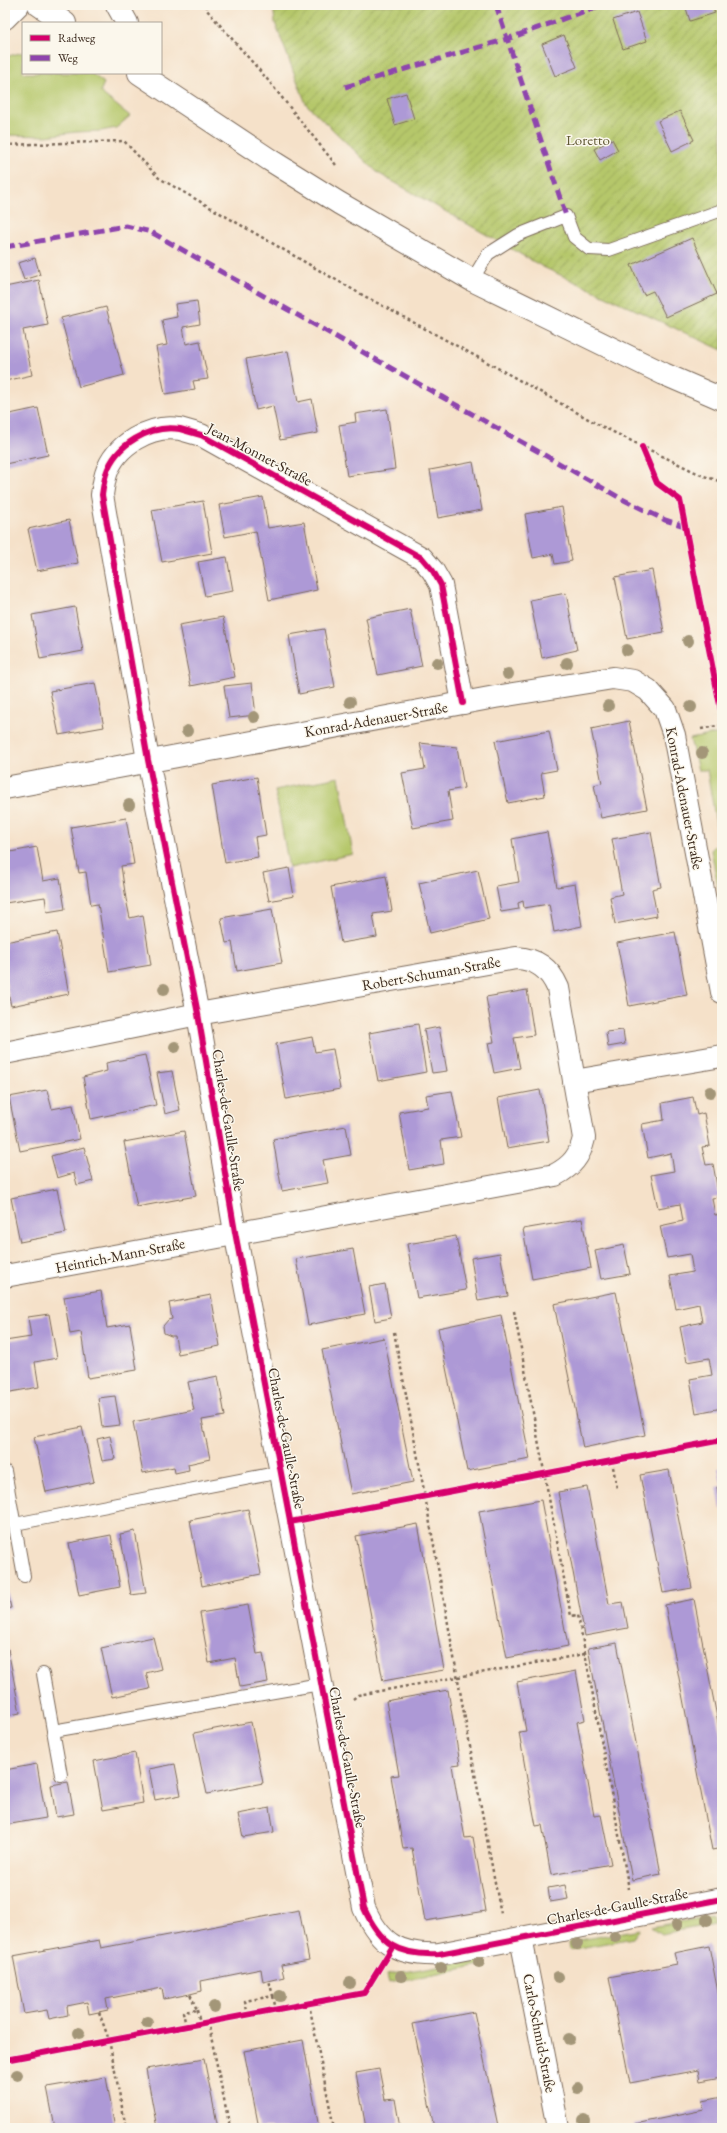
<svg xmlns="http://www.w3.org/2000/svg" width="727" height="2133" viewBox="0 0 727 2133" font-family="'EB Garamond',serif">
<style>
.grass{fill:#b5c76a;stroke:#787844}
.garden{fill:url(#garden-furrows);stroke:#787844}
.building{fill:#ad99d6}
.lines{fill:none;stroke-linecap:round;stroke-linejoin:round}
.lane-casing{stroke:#7c6a5a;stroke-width:14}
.street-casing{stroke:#7c6a5a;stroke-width:24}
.secondary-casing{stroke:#7c6a5a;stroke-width:24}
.path{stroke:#7c6a5a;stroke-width:2.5;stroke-dasharray:3 3;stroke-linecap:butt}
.lane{stroke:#fff;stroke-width:12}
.street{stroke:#fff;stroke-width:22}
.secondary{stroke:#fff;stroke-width:22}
.quiet{stroke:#8e44ad;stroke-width:5;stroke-dasharray:10 5;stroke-linecap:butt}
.cycleway-casing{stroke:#fbf7ec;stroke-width:8}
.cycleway{stroke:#d6006c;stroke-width:6}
.tree{fill:#a39678}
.labels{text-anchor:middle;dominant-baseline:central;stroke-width:3;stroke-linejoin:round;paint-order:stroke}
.park-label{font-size:15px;fill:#605935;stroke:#fbf7ec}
.street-label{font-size:15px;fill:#3b2a1e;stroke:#fbf7ec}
</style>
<defs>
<pattern id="garden-furrows" width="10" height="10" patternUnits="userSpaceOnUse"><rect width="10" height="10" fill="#b5c76a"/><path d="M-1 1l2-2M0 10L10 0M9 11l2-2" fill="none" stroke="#94a257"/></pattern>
</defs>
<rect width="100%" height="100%" fill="#fbf7ec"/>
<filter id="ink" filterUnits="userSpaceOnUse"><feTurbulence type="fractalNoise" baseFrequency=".025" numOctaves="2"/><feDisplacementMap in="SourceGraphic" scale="8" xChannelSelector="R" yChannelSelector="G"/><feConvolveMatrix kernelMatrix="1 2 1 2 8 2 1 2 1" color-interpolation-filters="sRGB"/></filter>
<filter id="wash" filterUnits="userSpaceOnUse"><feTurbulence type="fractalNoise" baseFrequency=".012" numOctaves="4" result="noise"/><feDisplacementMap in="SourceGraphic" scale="16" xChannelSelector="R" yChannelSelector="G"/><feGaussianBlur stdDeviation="0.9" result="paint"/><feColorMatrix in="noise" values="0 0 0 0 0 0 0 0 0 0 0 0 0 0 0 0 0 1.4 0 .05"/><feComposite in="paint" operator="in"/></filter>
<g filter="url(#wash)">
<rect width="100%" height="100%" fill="#f5e1c9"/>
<g class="grass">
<path d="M23,52V73H91L104,83L100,92L130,116L116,128L101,131L76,132L46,136L5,135V57Z"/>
<path d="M720,733L722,743V898L720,897L711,850L719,842L707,770H698L690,739Z"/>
<path d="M339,777L353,854L289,868L275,790Z"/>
<path d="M712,1916L714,1924L661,1934L651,1927Z"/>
<path d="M640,1929L633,1938L569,1950L568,1942Z"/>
<path d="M484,1958L485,1964L389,1983L387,1975Z"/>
</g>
<path class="garden" d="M273,5H722V350L543,267L378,173L306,104L275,23Z"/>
<g id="blocks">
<g class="building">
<path d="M685,5H712L715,13L690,21Z"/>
<path d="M637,12L647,41L623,49L613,20Z"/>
<path d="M564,35L577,67L555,76L542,44Z"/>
<path d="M406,93L414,119L395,125L387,99Z"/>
<path d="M680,111L694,140L672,151L658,121Z"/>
<path d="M612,139L618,150L600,160L594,149Z"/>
<path d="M692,238L717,294L666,317L653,291L644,295L631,265Z"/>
<path d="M35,258L40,275L24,280L18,263Z"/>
<path d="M39,280L48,325L23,330L32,375L5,381V287Z"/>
<path d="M197,301L200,324L183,327L186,344L200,341L208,379L193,381L195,389L165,394L156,347L167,345L162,320L177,317L175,304Z"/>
<path d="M106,307L124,375L79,387L61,318Z"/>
<path d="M288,351L298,402L312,399L318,433L280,440L273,406L256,410L246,359Z"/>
<path d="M38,408L48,455L5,464V415Z"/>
<path d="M387,409L395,469L347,476L339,425L356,422L355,414Z"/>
<path d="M473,462L482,510L438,518L430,470Z"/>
<path d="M263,497L268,528L304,522L317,590L269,600L256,531L225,537L219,505Z"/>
<path d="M203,501L212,553L162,562L152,510Z"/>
<path d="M562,507L572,561L555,564L553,554L533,558L525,514Z"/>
<path d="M69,520L78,563L37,571L28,529Z"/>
<path d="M227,557L233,591L205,596L198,562Z"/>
<path d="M652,570L664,632L627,639L615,577Z"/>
<path d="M566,593L577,650L542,658L530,600Z"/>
<path d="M75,607L83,651L40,659L32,615Z"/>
<path d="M410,609L422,666L378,675L366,618Z"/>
<path d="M223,617L235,677L191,686L179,625Z"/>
<path d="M324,629L335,687L299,694L289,635Z"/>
<path d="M95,683L104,727L59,735L50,691Z"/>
<path d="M252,683L256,715L229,718L224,686Z"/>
<path d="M629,721L647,809L601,818L594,785L602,783L591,729Z"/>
<path d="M549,731L557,770L541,773L545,796L508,803L495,741Z"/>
<path d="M420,743L457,747L464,788L448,791L453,821L413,828L402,773L425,769Z"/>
<path d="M257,777L266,835L255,837L258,857L225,863L212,785Z"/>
<path d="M126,818L134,864L121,866L126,899L130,918L143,915L151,965L109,972L98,904L91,905L86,872L79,873L71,827Z"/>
<path d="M547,832L557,887L575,884L582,926L554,932L549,904L524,908L523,901L518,903L519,909L501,912L496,886L519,882L512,839Z"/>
<path d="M651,832L661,887L652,889L657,916L615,924L610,897L622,894L612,839Z"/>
<path d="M37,847L43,881L60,878L65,909L47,912L45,897L5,903V853Z"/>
<path d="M289,868L294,896L269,901L263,873Z"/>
<path d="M478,870L489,919L430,933L419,883Z"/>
<path d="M386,876L392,911L373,914L377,937L341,943L331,887Z"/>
<path d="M272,909L282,963L237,971L232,942L226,943L221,918Z"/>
<path d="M57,932L69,994L11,1006L5,977V942Z"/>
<path d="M675,932L687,995L629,1006L617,943Z"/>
<path d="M527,990L534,1035L514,1038L520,1068L494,1073L488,1043L494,1042L486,997Z"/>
<path d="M418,1024L426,1072L378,1081L369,1033Z"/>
<path d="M439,1027L447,1071L432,1073L424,1030Z"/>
<path d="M623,1030L625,1044L608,1047L606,1032Z"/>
<path d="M312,1037L315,1052L333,1049L340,1089L286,1099L276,1044Z"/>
<path d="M145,1055L156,1105L91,1119L83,1077L107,1071L106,1063Z"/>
<path d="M172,1071L180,1110L165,1114L157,1073Z"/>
<path d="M47,1090L52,1109L73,1105L80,1139L20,1151L9,1097Z"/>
<path d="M540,1090L549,1141L507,1148L498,1098Z"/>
<path d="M452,1091L461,1137L441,1140L444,1164L409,1170L399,1112L428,1107L426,1095Z"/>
<path d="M693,1097L697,1115L704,1113L710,1146L702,1147L706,1165L713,1164L719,1197L712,1198L715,1215L722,1214V1408L696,1413L690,1379L712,1375L709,1358L687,1362L680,1327L702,1322L699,1304L676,1309L670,1276L693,1272L690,1254L667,1258L660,1226L683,1221L680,1204L658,1208L651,1175L674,1171L671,1153L648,1158L642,1124L664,1120L662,1103Z"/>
<path d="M346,1126L351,1155L323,1160L328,1183L282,1191L273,1139Z"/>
<path d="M184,1131L196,1196L137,1207L124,1142Z"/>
<path d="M84,1147L93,1181L77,1185L74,1173L57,1178L51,1156Z"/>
<path d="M57,1189L66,1233L20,1242L11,1198Z"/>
<path d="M582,1219L591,1268L532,1279L523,1229Z"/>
<path d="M456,1236L466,1290L417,1298L407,1244Z"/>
<path d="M624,1245L630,1274L601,1279L595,1251Z"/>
<path d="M353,1249L365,1314L308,1325L296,1259Z"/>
<path d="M500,1253L508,1296L478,1301L471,1258Z"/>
<path d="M385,1284L391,1318L375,1321L369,1287Z"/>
<path d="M101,1291L107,1328L130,1324L137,1370L88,1378L81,1332L70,1334L64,1297Z"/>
<path d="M616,1292L645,1435L583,1448L554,1304Z"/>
<path d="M211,1295L220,1346L178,1354L175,1336H171L164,1333L163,1326L168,1320L172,1319L169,1303Z"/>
<path d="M49,1314L57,1358L35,1362L39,1387L5,1393V1341L31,1337L28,1317Z"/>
<path d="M501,1315L530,1459L467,1471L438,1328Z"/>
<path d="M384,1338L413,1482L351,1494L322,1350Z"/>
<path d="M218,1376L225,1416L202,1420L210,1459L188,1464L189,1470L175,1473L174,1467L143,1473L133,1422L194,1410L188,1382Z"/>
<path d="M115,1396L120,1425L102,1427L98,1398Z"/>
<path d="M82,1427L94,1482L46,1492L34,1437Z"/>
<path d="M110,1436L115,1459L102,1461L97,1439Z"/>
<path d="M718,1468H722V1483H721Z"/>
<path d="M669,1470L692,1588L663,1593L640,1475Z"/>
<path d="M722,1486V1509H721L717,1487Z"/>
<path d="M587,1487L609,1604L623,1602L628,1628L585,1636L558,1492Z"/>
<path d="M541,1500L568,1646L507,1658L479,1511Z"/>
<path d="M248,1509L261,1574L202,1586L190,1520Z"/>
<path d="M418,1524L444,1670L383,1681L356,1536Z"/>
<path d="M135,1531L146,1593L131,1595L120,1534Z"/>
<path d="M111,1535L120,1587L79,1595L69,1543Z"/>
<path d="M5,1580L11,1608L5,1609Z"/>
<path d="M694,1599L722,1743V1848L712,1850L665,1605Z"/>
<path d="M248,1605L257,1654L263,1653L268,1682L240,1687L235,1658L209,1663L200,1613Z"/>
<path d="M153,1637L161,1669L146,1673L150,1689L112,1697L101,1648Z"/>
<path d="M617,1643L661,1874L632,1880L588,1648Z"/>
<path d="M8,1649L20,1713L5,1716V1650Z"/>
<path d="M576,1671L585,1720L577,1722L594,1816L601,1815L611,1864L551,1875L542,1825L536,1826L527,1779L519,1732L526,1731L517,1682Z"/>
<path d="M448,1690L460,1764L452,1765L456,1790L465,1838L473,1837L486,1911L425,1921L412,1848L403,1849L391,1776L399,1775L386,1701Z"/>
<path d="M251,1722L263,1783L207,1794L194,1733Z"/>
<path d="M135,1753L143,1803L103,1810L94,1761Z"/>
<path d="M37,1764L46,1818L5,1825V1770Z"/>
<path d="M175,1764L181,1795L155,1800L149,1769Z"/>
<path d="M68,1782L74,1814L56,1817L51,1785Z"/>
<path d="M270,1808L274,1832L243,1837L238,1814Z"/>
<path d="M565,1885L568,1899L550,1902L548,1888Z"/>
<path d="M299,1910L309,1960L281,1965L284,1977L263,1982L261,1969L201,1981L202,1991L190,1994L164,1999L162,1988L106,1999L108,2010L89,2014L87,2002L67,2006L68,2015L49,2019L47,2010L24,2014L13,1956L99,1940L101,1948Z"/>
<path d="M709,1946L722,2013V2077L700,2081L698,2070L630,2083L609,1977L677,1964L674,1953Z"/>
<path d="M474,2012L498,2126L507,2125L508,2128H434L413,2024Z"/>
<path d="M303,2040L319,2128H259L244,2051Z"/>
<path d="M204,2059L218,2128H157L146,2069Z"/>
<path d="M379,2069L385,2100L395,2099L400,2128H366L356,2073Z"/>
<path d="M106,2077L115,2128H55L47,2087Z"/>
<path d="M722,2097V2128H636L635,2124L704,2110L702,2101Z"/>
</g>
</g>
</g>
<g filter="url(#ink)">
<use href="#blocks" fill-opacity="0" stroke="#7c6a5a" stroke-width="1"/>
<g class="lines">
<g class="lane-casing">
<g id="lane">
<path d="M472,280L488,254L518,235L566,216L574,237L589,249L609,250L722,210"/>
<path d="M5,1471L24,1576"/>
<path d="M15,1524L281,1472"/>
<path d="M43,1674L61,1775"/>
<path d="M53,1731L320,1684"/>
</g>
</g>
<g class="street-casing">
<g id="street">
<path d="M117,5L127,23"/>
<path d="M5,18L18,5"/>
<path d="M463,703L441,585L433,571L422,558L201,435C194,433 187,431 180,429C150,424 115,445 106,474C104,481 103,488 102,495L148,760L198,1014L235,1232L364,1908C380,1944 399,1956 439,1954L722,1899"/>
<path d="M5,788L495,697L613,678L633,681L648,690L665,709L674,735L722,992"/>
<path d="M5,1053L198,1014L516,958C537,959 550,969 558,988L584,1138C580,1156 572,1166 555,1175L5,1276"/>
<path d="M574,1081L722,1056"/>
<path d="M521,1938L558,2128"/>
</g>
</g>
<g class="secondary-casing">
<g id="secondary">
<path d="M39,5L65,23"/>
<path d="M139,73L270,160L339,203L472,280L664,374L722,399"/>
</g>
</g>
<g class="path">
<path d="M206,5V9L267,79L336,165"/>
<path d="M5,145L124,141L159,178L357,292L494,366L599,425L701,475L722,482"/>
<path d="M701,729L722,725"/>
<path d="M514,1311L571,1616L578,1615L629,1889"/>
<path d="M394,1332C432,1526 464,1720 501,1914"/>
<path d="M612,1461L617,1489"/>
<path d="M353,1699L358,1695L585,1654"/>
<path d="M273,1996L276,2010"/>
<path d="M309,2004L334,2128"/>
<path d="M197,2010L200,2023"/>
<path d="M99,2012L109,2040L126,2128"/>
<path d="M248,2015L245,2001L273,1996L269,1980"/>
<path d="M208,2022L230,2128"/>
<path d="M186,2026L183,2012L197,2010L190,1994"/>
</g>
<use href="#lane" class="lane"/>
<use href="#street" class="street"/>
<use href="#secondary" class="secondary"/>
<g class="quiet">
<path d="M496,5L566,216"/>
<path d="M345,87L507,39L602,5"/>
<path d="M5,247L126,226L151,232L622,499L665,520L685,526"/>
</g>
<g class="cycleway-casing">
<g id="cycleway">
<path d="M642,447L657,483L680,500L722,716"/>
<path d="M463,703L441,585L433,571L422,558L201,435C194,433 187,431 180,429C150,424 115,445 106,474C104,481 103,488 102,495L148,760L198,1014L235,1232L364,1908C380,1944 399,1956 439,1954L722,1899"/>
<path d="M290,1522L722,1440"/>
<path d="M5,2060L364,1993L393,1946"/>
</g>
</g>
<use href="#cycleway" class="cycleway"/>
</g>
<g class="tree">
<circle cx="688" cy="641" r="6"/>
<circle cx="627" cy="650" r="6"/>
<circle cx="437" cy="663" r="6"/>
<circle cx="567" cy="663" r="6"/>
<circle cx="508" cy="674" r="6"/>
<circle cx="350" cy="702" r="6"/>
<circle cx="608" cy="706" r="6"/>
<circle cx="691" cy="707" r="6"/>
<circle cx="254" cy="717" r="6"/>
<circle cx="187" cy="731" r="6"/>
<circle cx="702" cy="753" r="6"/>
<circle cx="129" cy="805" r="6"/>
<circle cx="164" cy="989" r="6"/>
<circle cx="175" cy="1047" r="6"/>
<circle cx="710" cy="1092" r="6"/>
<circle cx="707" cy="1920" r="6"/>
<circle cx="677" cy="1925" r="6"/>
<circle cx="615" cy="1937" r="6"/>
<circle cx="577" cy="1944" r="6"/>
<circle cx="479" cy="1962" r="6"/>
<circle cx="441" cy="1968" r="6"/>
<circle cx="401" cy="1976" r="6"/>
<circle cx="558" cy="1977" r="6"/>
<circle cx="350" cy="1983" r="6"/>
<circle cx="280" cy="1996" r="6"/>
<circle cx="214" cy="2007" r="6"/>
<circle cx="147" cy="2022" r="6"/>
<circle cx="79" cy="2033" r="6"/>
<circle cx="569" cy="2039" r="6"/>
<circle cx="17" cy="2075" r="6"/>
<circle cx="578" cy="2088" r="6"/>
<circle cx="584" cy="2120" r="6"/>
</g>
</g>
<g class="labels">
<g class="park-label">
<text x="588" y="139">Loretto</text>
</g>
<g class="street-label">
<text transform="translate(260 454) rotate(28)">Jean-Monnet-Straße</text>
<text transform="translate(376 719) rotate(-10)">Konrad-Adenauer-Straße</text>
<text transform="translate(685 798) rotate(79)">Konrad-Adenauer-Straße</text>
<text transform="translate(431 973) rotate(-10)">Robert-Schuman-Straße</text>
<text transform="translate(229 1120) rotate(81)">Charles-de-Gaulle-Straße</text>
<text transform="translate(120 1255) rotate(-11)">Heinrich-Mann-Straße</text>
<text transform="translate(287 1438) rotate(79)">Charles-de-Gaulle-Straße</text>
<text transform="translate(348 1757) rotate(79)">Charles-de-Gaulle-Straße</text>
<text transform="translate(617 1906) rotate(-11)">Charles-de-Gaulle-Straße</text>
<text transform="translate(540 2033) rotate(79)">Carlo-Schmid-Straße</text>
</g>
</g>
<rect width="727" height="2133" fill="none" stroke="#fbf7ec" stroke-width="20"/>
<rect x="22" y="22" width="140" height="52" fill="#fbf7ec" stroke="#aea59a"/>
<rect x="30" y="35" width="20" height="6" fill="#d6006c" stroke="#aea59a"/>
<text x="58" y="42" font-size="12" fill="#3b2a1e">Radweg</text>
<rect x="30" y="55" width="20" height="6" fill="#8e44ad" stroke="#aea59a"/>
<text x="58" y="62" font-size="12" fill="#3b2a1e">Weg</text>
</svg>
